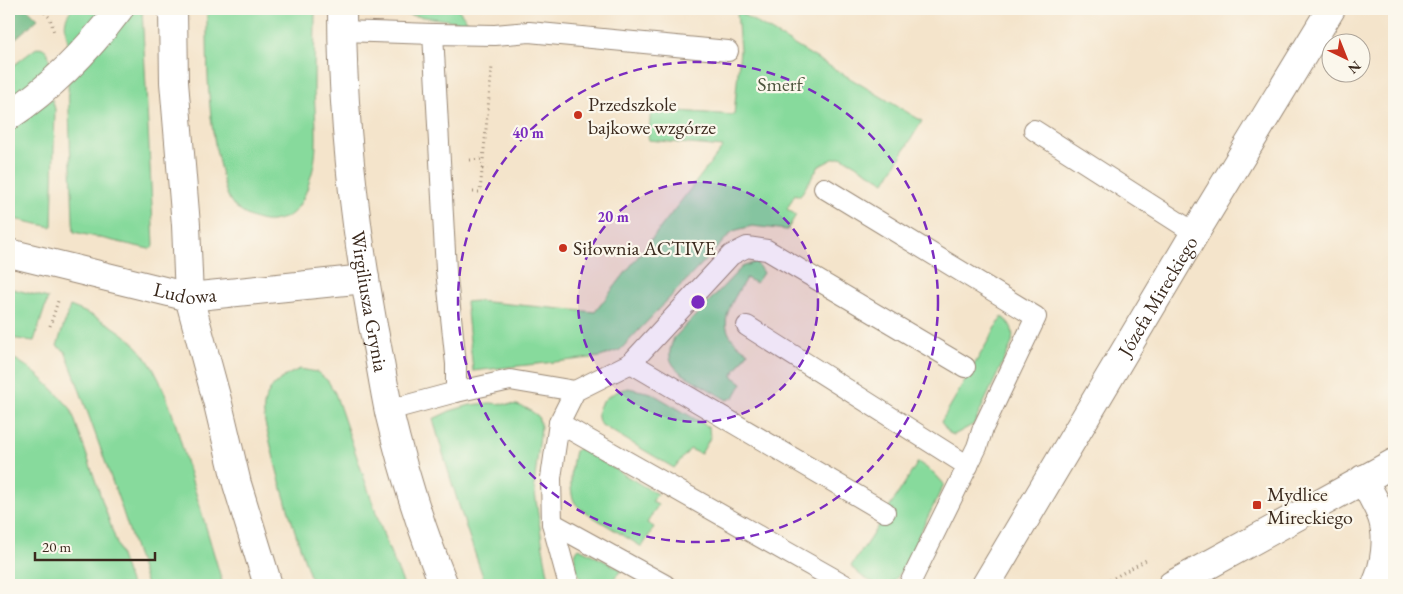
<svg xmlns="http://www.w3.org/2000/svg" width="1403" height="594" viewBox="0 0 1403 594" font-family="'EB Garamond',serif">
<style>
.green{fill:#87da9c;stroke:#61825d}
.forest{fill:#6dba84;stroke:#547251}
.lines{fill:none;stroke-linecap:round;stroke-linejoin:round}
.lane-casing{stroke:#988774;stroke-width:22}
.street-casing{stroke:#988774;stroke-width:30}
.secondary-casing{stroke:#988774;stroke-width:30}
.path{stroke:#988774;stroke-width:3;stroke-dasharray:1 4;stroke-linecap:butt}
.lane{stroke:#fff;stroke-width:20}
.street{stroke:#fff;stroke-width:28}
.secondary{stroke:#fff;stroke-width:28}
.ring{fill:none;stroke:#7b2cbf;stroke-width:2.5;stroke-dasharray:9 6}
.poi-dot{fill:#c8321e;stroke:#fbf7ec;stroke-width:2}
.labels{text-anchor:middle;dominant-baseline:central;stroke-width:4.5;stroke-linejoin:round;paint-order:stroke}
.park-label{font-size:20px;fill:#4e563e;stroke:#fbf7ec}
.poi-label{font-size:20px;fill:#3b2a1e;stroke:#fbf7ec;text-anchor:start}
.street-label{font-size:20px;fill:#3b2a1e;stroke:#fbf7ec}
.centre{fill:#7b2cbf;stroke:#fbf7ec;stroke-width:2.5}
.ring-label{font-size:15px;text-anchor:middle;font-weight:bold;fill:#7b2cbf;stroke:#fbf7ec;stroke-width:4.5;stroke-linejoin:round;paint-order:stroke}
</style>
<rect width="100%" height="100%" fill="#fbf7ec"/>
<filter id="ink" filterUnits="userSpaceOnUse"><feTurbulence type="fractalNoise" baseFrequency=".02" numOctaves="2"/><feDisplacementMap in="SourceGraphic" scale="10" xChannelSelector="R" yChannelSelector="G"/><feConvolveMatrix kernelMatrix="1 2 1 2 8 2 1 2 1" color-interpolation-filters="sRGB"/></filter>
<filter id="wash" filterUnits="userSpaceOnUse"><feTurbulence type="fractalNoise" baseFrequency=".0096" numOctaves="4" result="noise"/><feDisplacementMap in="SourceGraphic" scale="20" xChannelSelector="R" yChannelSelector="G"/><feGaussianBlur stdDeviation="1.12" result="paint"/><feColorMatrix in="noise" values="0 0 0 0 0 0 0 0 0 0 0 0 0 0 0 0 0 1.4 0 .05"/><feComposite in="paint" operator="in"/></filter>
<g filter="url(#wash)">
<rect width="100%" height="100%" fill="#f4e4cb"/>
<g class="green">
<path d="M72,9H105L70,51C67,34 60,22 72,9Z"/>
<path d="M133,9H142L154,245L152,248L149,249L74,232L73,220L68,83L126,20Z"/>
<path d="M207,9H315C315,35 314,62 314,89C315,118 320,152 310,179C307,192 299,211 287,217C283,219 276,220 272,221C258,223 236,212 230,200C224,190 223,178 220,167C207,116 207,62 207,9Z"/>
<path d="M392,9H458L469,23L401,14Z"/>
<path d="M737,11L922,121L885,182L842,157L833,159L819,166L800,196L795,194L787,209L796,215L787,230L752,226L733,231L620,350L600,357L473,371L466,302L476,301L595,312L723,147L648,140L651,109L734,115L740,50Z"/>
<path d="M40,47C51,50 49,61 50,71L9,103V69L35,49Z"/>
<path d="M52,99L55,109L52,227L9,218V130Z"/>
<path d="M756,262L763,273L756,283L746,278C729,308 711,329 748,352L732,376L742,383L734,397L727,400L681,373C667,361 668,353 674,338L742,267Z"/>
<path d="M9,288L48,298L34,341L9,338Z"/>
<path d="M70,306C98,317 127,331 145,356C166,384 177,428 186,461C199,503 211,544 223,585H147L121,506L75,377L65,351L57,346Z"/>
<path d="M1002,317C1012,324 1014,331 1012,343L974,424L954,435L949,433L941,422Z"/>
<path d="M9,356C34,368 53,389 71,409L131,585H9Z"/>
<path d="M300,369L317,372L328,381L335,393L386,542L404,585H313C297,538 281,491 270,442C267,430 261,414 265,401C270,384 285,375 300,369Z"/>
<path d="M628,388L651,393L709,427L710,438L701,454L690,449L674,468L600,424C591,404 611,392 628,388Z"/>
<path d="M490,403L517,405L528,409L538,416L541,427L534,486L543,548L550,585H486C466,530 449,475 433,419L450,411L470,405Z"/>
<path d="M579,448L657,494L652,502L658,505L647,523L654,527L642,547L582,510C579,507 575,504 574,501C568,489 572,463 575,451Z"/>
<path d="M918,462L934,473L944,484L902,570C899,574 897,579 892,582C879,590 860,577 851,566L869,540Z"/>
<path d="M579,548L622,570L615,577L611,585H583C579,574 569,558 579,548Z"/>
</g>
<path class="forest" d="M9,9H28L38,19L9,44Z"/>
</g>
<g filter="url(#ink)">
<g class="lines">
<g class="lane-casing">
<g id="lane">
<path d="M342,31L433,34"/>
<path d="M1034,130L1195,233"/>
<path d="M824,188L1036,317L983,428L977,447L909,585"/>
<path d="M747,326L968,466"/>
<path d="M631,363L885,512"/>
<path d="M456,392V364L446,270L433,34L495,35L529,32L728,51"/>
<path d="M389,410L456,392L510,380L575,391"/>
<path d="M559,423L845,585"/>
<path d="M552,523L665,585"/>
<path d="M569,585L552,523L551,478L559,423L575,391L631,363L731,255L747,247L767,250L965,367"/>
</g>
</g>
<g class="street-casing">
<g id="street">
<path d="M173,9L174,82L186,225L189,297L218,404L237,484L268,585"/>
<path id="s1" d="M342,9C342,115 354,221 373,326C379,354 383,383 389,412C403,471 421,529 444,585"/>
<path d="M9,116C52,87 88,50 119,9"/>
<path id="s2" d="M9,253L189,297L365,279"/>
<path d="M1363,479C1369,491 1377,504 1382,517C1389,538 1385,565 1376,585"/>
<path id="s3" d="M986,585L1195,233L1331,9"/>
</g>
</g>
<g class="secondary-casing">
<path id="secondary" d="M1172,585L1394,463"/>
</g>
<g class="path">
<path d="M41,9L50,18L54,32"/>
<path d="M470,160L483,159"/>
<path d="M482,169L487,168"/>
<path d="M473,192H480L492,66"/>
<path d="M50,326L58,301"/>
<path d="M1101,585L1146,560"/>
</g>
<use href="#lane" class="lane"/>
<use href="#street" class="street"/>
<use href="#secondary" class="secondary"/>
</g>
</g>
<circle cx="698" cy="302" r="120" fill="#7b2cbf" fill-opacity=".12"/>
<g class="ring">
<circle cx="698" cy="302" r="120"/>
<circle cx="698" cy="302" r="240"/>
</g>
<g class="poi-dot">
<circle cx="578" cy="115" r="5"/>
<circle cx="563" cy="248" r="5"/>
<rect x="1252" y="500" width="10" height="10" rx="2.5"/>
</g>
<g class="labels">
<g class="park-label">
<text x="780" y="84">Smerf</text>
</g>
<g class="poi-label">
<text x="588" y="104">Przedszkole<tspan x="588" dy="23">bajkowe wzgórze</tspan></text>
<text x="573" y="248">Siłownia ACTIVE</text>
<text x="1267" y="494">Mydlice<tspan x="1267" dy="23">Mireckiego</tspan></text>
</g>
<g class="street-label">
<text stroke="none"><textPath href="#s2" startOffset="181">Ludowa</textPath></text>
<text stroke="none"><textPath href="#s3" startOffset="336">Józefa Mireckiego</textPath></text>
<text stroke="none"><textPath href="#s1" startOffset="294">Wirgiliusza Grynia</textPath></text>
</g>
</g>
<circle cx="698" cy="302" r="8" class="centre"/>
<g class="ring-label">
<text x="528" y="138">40 m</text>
<text x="613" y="222">20 m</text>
</g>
<rect width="1403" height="594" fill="none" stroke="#fbf7ec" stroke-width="30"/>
<g transform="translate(1346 58) rotate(137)"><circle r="24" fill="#fbf7ec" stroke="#aea59a"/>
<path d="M0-4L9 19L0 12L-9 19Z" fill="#c8321e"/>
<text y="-8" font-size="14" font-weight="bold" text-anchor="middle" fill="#3b2a1e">N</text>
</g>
<path d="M35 552v8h120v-8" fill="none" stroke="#3b2a1e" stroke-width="2.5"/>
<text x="42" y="552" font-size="15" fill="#3b2a1e" stroke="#fbf7ec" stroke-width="4" paint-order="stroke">20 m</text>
</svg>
